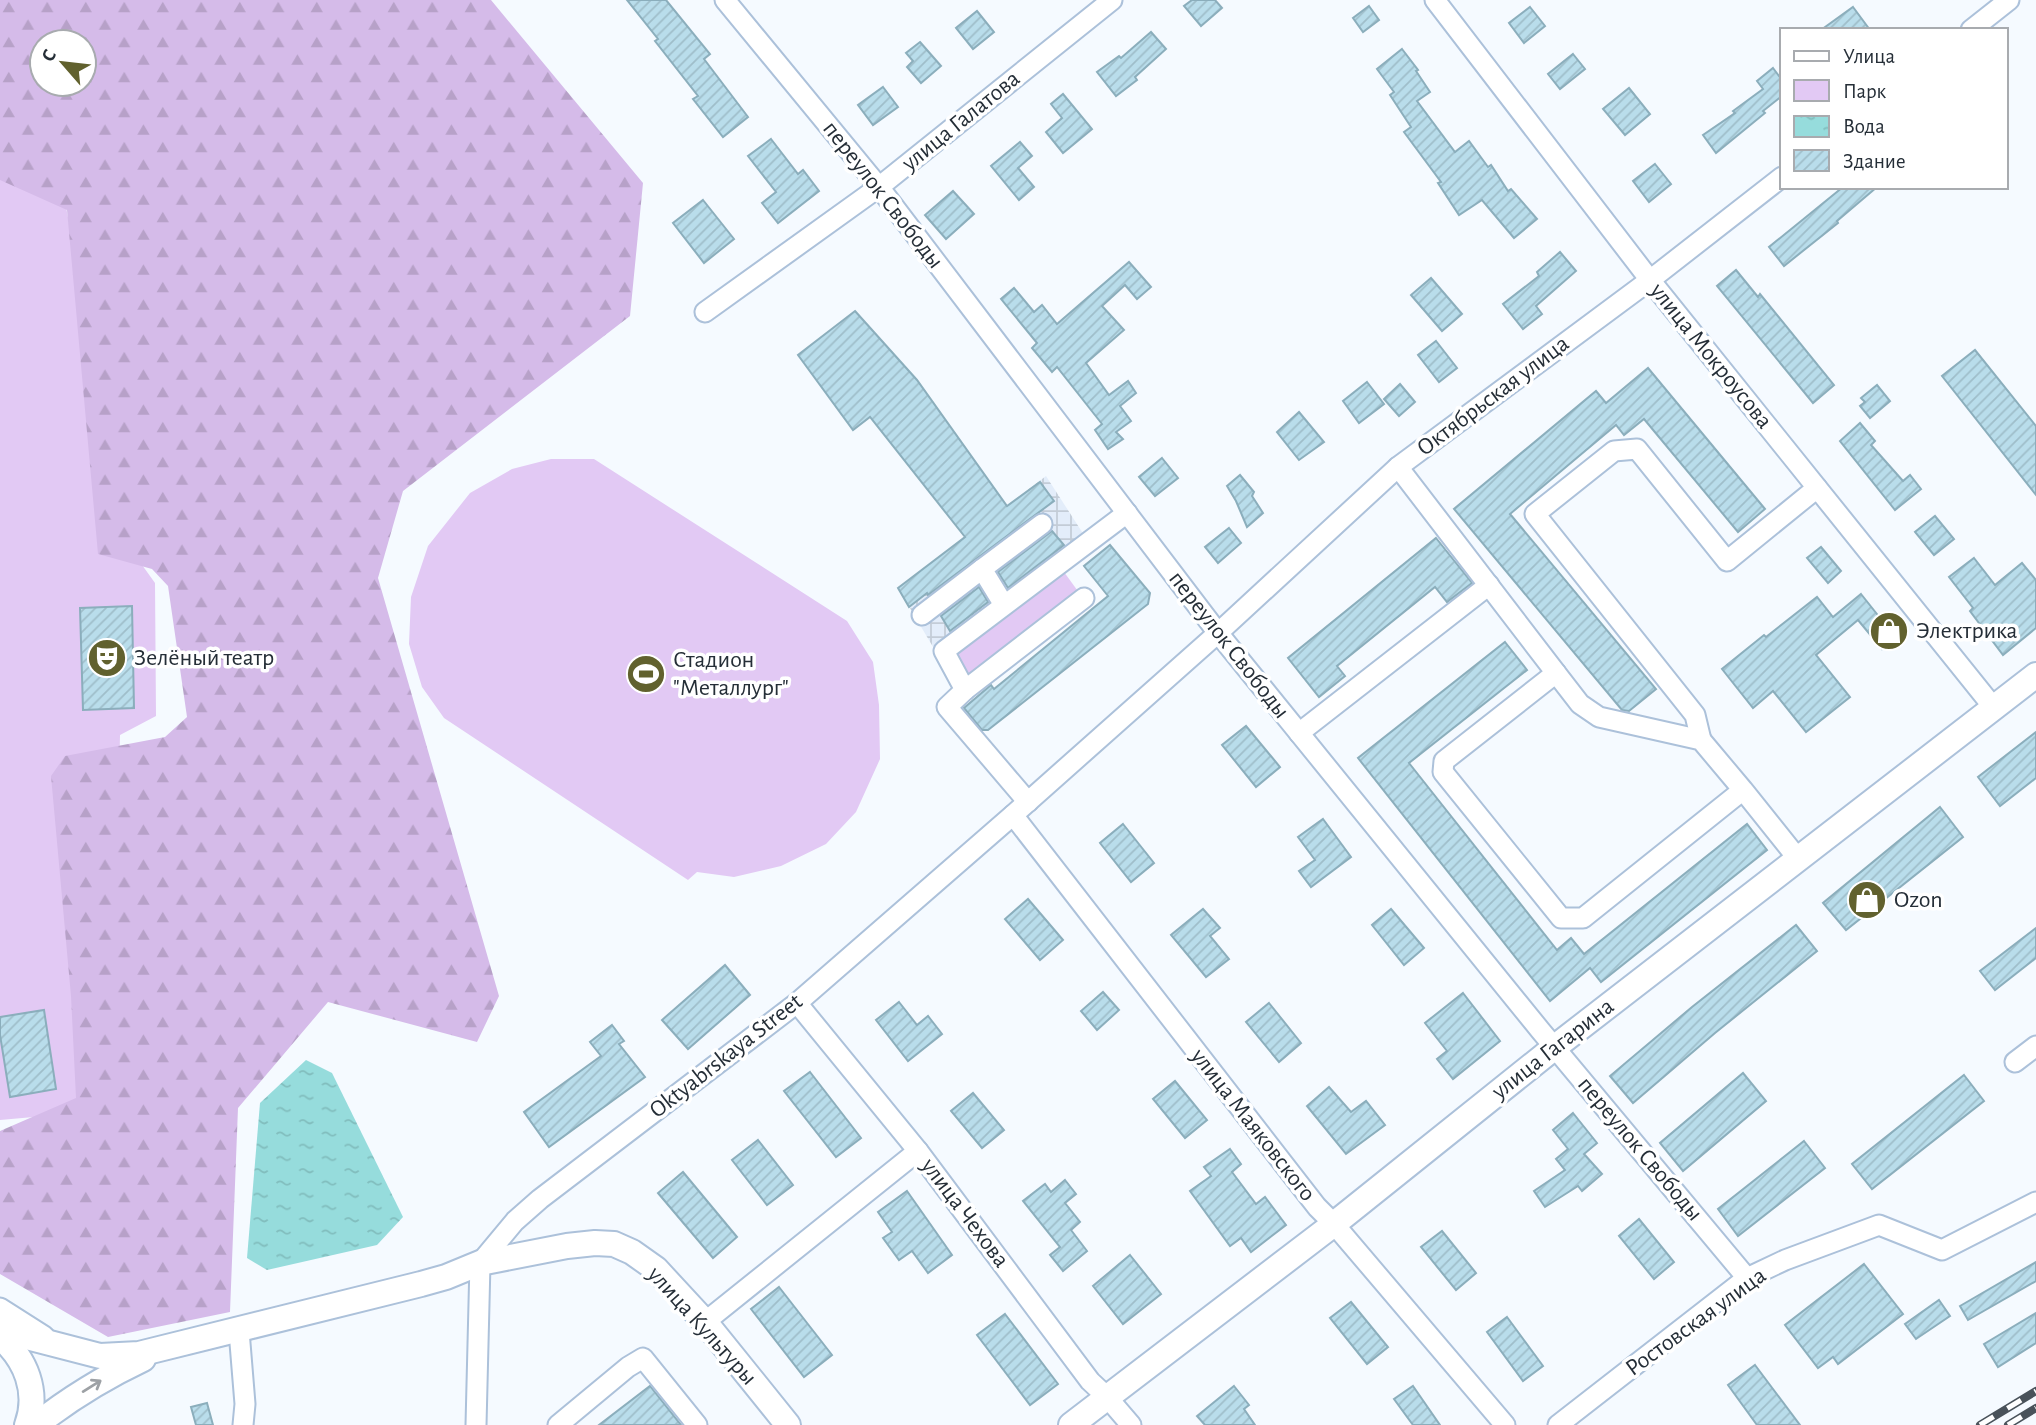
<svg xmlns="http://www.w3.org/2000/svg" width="2036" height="1425" viewBox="0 0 2036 1425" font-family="'Alegreya Sans',sans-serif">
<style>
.industrial{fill:url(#industrial-grid)}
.green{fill:#e2c9f4}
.forest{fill:url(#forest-firs);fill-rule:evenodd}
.water{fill:url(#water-ripples)}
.building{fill:url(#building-hatch);stroke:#8baebc;stroke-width:2}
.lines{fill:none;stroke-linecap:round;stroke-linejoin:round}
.minor-casing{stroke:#acc1da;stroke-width:23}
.major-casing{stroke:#acc1da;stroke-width:28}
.minor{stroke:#fff;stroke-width:19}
.major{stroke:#fff;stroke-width:24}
.rail-casing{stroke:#49525a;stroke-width:8}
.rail{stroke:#fff;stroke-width:5;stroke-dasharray:16;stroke-linecap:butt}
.oneway{stroke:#9da1a5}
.labels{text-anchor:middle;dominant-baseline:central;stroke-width:7;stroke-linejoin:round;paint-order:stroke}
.street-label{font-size:24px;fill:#252e37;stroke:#fff}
.poi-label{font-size:24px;fill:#252e37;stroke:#fff;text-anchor:start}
</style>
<defs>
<pattern id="industrial-grid" width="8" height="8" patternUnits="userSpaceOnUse" patternTransform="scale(1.75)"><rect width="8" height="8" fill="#e3edfa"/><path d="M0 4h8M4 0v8" fill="none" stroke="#c3ccd7"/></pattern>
<pattern id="forest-firs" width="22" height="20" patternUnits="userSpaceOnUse" patternTransform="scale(1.75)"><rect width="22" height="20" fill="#d5bbe9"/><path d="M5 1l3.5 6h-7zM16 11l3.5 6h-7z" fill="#b7a1c8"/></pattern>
<pattern id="water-ripples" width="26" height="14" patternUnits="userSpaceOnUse" patternTransform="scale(1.75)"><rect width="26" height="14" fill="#96dcdc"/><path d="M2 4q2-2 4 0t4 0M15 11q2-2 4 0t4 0" fill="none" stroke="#81bdbd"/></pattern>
<pattern id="building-hatch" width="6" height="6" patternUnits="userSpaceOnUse" patternTransform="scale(1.75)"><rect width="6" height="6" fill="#b9ddeb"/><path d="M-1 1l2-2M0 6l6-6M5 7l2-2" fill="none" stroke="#9fbeca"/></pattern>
</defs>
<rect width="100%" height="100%" fill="#f5faff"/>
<path class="industrial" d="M1046,476L1084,535L936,652L898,588Z"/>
<g class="green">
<path d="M0,171L63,190L127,544L155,583L156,716L120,735L112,1110L0,1120Z"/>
<path d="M551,459H594L847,621L873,662L879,705L880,759L856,812L826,844L781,866L734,877L697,872L688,880L444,718L422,687L409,644L411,597L428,546L470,493L512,469Z"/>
<path d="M1064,572L1080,594L965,680L949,653Z"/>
</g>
<path class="forest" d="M0,0H491L643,183L630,316L403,491L378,578L499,996L477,1042L328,1002L238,1108L230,1312L108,1337L0,1274V1131L76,1098L71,996L51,776L65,756L165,737L187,717L168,586L152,569L98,554L67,210L0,180ZM42,42H84V84H42Z"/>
<path class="water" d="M306,1060L332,1073L403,1217L377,1245L267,1270L247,1258L260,1103Z"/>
<g class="building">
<path d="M627,0H666L710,54L704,59L748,117L723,137L693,99L698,96L655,41L658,39Z"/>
<path d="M1192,0H1215L1222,8L1201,26L1184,6Z"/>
<path d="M1369,6L1379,20L1363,32L1353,18Z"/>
<path d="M1530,7L1545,26L1524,43L1509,23Z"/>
<path d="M1853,7L1870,30H1821Z"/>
<path d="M977,11L994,32L973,49L956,28Z"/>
<path d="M1151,32L1166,49L1135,77L1137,80L1116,96L1097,72L1119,56L1121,58Z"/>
<path d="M920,42L941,66L921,83L907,67L913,61L906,53Z"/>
<path d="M1402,49L1418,70L1416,71L1430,92L1417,101L1455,152L1469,141L1488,167L1491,165L1508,191L1511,189L1537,219L1514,238L1482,200L1459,215L1438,183L1441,182L1404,132L1411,127L1390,95L1394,92L1377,69Z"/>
<path d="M1573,54L1585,69L1560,89L1548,74Z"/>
<path d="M1773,68L1782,80V96L1763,111L1765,113L1716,153L1703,135L1735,113L1733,111L1763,89L1757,81Z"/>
<path d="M883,87L898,107L873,125L858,105Z"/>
<path d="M1629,88L1650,114L1625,135L1603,109Z"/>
<path d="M1063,94L1092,129L1063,153L1046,132L1062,118L1051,104Z"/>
<path d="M771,139L798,174L803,170L819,191L778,223L762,203L776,192L748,156Z"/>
<path d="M1020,142L1032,156L1018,168L1034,187L1019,200L991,166Z"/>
<path d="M1655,164L1671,184L1649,202L1633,181Z"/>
<path d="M1843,187H1877L1837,221L1838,223L1784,266L1769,247Z"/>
<path d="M953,191L974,214L946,239L925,215Z"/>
<path d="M703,200L734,239L704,263L673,223Z"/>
<path d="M1560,252L1576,271L1536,306L1542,314L1523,329L1503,304L1539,276L1537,272Z"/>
<path d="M1129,262L1151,287L1137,299L1125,285L1102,306L1124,330L1086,363L1109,395L1128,381L1136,393L1120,406L1131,421L1116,432L1123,439L1108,449L1095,430L1102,424L1057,367L1052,372L1032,348L1037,343L1001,299L1014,288L1034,312L1042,305L1057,324Z"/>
<path d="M1736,270L1758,297L1760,294L1834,385L1813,403L1717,286Z"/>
<path d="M1431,278L1462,314L1442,331L1411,295Z"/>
<path d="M855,311L917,380L1007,506L1040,482L1054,501L928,595L927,593L909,607L898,588L965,537L870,417L853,430L798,355Z"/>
<path d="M1436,341L1457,368L1439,382L1418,355Z"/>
<path d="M1975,350L2036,426V495L1942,376Z"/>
<path d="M1648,368L1765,509L1738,532L1644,419L1624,435L1616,425L1510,514L1656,689L1629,711L1622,710L1454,509L1596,391L1606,403Z"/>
<path d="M1367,382L1384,404L1359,423L1343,401Z"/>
<path d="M1400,384L1415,402L1399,416L1384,399Z"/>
<path d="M1877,385L1890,401L1870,418L1860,406L1865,402L1861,398Z"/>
<path d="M1299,412L1324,442L1299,460L1277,432Z"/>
<path d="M1860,423L1875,441L1871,445L1903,481L1910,475L1921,489L1895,510L1840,441Z"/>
<path d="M1162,458L1178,478L1155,496L1139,477Z"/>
<path d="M1240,475L1254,492L1252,496L1263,513L1247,527L1236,501L1227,486Z"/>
<path d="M1935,516L1954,539L1934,555L1915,532Z"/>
<path d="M1229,528L1241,543L1218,563L1205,547Z"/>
<path d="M1052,531L1064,545L1008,588L998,572Z"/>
<path d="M1436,538L1472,583L1447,602L1435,587L1337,666L1345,676L1319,697L1288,658Z"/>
<path d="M1110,545L1150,593L1148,604L988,730H982L964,708L991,685L994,689L1108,596L1084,566Z"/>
<path d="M1821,547L1841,571L1828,583L1807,558Z"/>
<path d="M1974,558L1995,585L2022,563L2036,580V628L2003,655L1970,611L1973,608L1949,577Z"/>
<path d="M979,587L988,602L950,631L941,616Z"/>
<path d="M1861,594L1896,638L1882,649L1858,620L1816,655L1850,697L1806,732L1773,691L1753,708L1722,669L1764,635L1766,637L1817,597L1833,617Z"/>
<path d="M132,606L134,708L83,710L80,608Z"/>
<path d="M1505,642L1527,670L1409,763L1557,950L1571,938L1584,954L1747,824L1767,850L1601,982L1590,968L1550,1001L1358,758Z"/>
<path d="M1246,726L1280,767L1256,787L1222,745Z"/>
<path d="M2036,732V778L2000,806L1978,777Z"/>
<path d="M1940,807L1963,837L1846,930L1823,903Z"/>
<path d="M1323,819L1351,857L1311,887L1299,871L1315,860L1298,837Z"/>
<path d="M1123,824L1154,863L1131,882L1100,843Z"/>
<path d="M1028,899L1063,940L1040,960L1005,919Z"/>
<path d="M1203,909L1220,928L1210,936L1229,959L1206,977L1171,935Z"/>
<path d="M1391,909L1424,948L1404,965L1372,925Z"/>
<path d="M1796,925L1817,951L1715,1033L1633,1103L1610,1076L1692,1007Z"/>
<path d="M2036,928V958L1995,990L1980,971Z"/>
<path d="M725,965L750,995L688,1049L662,1020Z"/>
<path d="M1103,992L1119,1010L1097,1030L1081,1011Z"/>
<path d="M1463,993L1500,1041L1453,1079L1437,1059L1447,1051L1425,1023Z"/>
<path d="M899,1002L917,1025L928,1016L942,1034L908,1061L876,1020Z"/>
<path d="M1269,1003L1301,1043L1279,1062L1246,1022Z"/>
<path d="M44,1010L56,1089L10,1097L0,1035V1017Z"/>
<path d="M612,1025L624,1041L619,1044L645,1077L549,1147L524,1112L601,1056L590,1042Z"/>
<path d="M810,1072L861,1138L836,1157L784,1091Z"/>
<path d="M1743,1073L1766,1101L1683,1171L1660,1143Z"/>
<path d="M1964,1075L1984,1101L1872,1189L1852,1164Z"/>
<path d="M1175,1081L1207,1120L1185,1138L1153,1099Z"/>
<path d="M1329,1087L1351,1112L1366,1101L1385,1125L1346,1154L1307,1106Z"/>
<path d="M973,1093L1004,1130L982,1148L951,1111Z"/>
<path d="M1573,1113L1597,1143L1584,1154L1602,1174L1582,1191L1578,1186L1545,1207L1534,1191L1565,1170L1556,1159L1568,1149L1553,1130Z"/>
<path d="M758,1140L793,1185L767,1205L732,1160Z"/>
<path d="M1804,1141L1825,1168L1738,1236L1718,1209Z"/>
<path d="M1230,1149L1241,1164L1232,1172L1256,1204L1265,1197L1286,1225L1251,1252L1241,1238L1230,1246L1190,1191L1211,1176L1204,1167Z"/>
<path d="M683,1172L737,1237L713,1258L658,1193Z"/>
<path d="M1065,1180L1076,1194L1065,1203L1080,1222L1071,1230L1087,1251L1063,1271L1050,1255L1060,1247L1023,1201L1045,1184L1051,1192Z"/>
<path d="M907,1191L952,1255L928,1273L912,1251L899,1260L883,1238L892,1232L878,1212Z"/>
<path d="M1639,1219L1674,1262L1654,1279L1619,1236Z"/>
<path d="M1442,1231L1476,1273L1456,1290L1421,1247Z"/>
<path d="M1130,1255L1161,1294L1123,1324L1093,1286Z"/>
<path d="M2036,1262V1281L1968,1320L1960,1306Z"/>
<path d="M1864,1264L1903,1314L1838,1364L1833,1357L1818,1368L1785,1325Z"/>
<path d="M779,1287L832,1355L804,1377L751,1309Z"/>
<path d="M1939,1300L1950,1316L1916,1339L1905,1324Z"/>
<path d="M1351,1302L1388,1347L1367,1364L1330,1318Z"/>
<path d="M2036,1313V1343L1998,1367L1984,1344Z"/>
<path d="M1005,1314L1058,1384L1030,1405L977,1335Z"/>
<path d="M1507,1317L1543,1366L1523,1381L1487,1332Z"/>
<path d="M1755,1365L1800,1425H1757L1728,1385Z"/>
<path d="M650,1386L681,1425H599Z"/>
<path d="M1234,1386L1249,1405L1244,1409L1255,1425H1205L1197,1416Z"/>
<path d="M1413,1386L1440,1425H1413L1394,1399Z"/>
<path d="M207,1403L213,1425H196L191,1407Z"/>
</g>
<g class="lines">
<g class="minor-casing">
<g id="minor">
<path d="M725,0L879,187L1218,633L1540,1030L1747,1278"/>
<path d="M1435,0L1650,280L1994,708"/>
<path d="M1971,30L2009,0"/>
<path d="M705,312L879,187L1112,0"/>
<path d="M1398,467L1556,673"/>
<path d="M1004,605L982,569L1042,524"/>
<path d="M922,615L982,569"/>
<path d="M965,690L1084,598"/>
<path d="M1299,733L1489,585"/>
<path d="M1701,740L1695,715L1535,514L1614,451L1637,449L1727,561L1817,488"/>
<path d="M1743,790L1701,740L1599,717L1580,704L1556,673L1444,761L1443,772L1561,918H1583L1743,790L1799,860"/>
<path d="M1028,802L947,707L965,690L944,651L1127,513"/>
<path d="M1013,815L1317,1207L1334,1224L1505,1425"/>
<path d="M797,1003L918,1151L1090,1381L1107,1397L1131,1425"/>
<path d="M2015,1062L2036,1046"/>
<path d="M0,1308L44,1336"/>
<path d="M705,1322L918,1151"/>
<path d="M239,1331L245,1404L243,1425"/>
<path d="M476,1425L480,1263L515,1221L540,1199L797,1003L1013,815L1218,633L1398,467L1650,280L1782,177"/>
<path d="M558,1425L628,1367L643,1358L697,1425"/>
<path d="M1558,1425L1747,1278L1785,1260L1879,1225L1942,1250L2036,1202"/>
</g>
</g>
<g class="major-casing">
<g id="major">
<path d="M0,1330L100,1356L139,1354L421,1284L446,1277L480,1263L567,1246L595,1243L614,1244L632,1252L656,1269L705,1322L788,1425"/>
<path d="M0,1337C26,1359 39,1392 27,1425"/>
<path d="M36,1425C69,1399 105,1377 143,1359"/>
<path d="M1071,1425L1334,1224L1555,1047L2036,675"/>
</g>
</g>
<use href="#minor" class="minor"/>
<use href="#major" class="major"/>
<g class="rail-casing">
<g id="rail">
<path d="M1980,1425L2036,1391"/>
<path d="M2008,1425L2036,1408"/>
</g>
</g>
<use href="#rail" class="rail"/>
</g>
<defs><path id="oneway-shaft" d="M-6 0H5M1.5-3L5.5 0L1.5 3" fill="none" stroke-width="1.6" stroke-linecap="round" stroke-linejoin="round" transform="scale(1.75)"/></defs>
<use class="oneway" href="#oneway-shaft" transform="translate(92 1386) rotate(-32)"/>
<defs>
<g id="shop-disc" transform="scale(2.0125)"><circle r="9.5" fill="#61612e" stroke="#fff"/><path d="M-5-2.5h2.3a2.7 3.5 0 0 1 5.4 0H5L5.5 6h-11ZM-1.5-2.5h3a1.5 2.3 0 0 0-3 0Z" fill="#fff"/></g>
<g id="theatre-disc" transform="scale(2.0125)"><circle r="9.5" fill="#61612e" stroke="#fff"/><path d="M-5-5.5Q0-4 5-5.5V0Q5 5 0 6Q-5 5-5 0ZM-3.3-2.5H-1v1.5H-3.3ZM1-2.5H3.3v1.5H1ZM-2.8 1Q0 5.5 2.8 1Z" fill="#fff"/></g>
<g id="stadium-disc" transform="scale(2.0125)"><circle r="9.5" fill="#61612e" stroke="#fff"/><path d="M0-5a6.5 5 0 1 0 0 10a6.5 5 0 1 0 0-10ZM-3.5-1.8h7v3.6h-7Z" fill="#fff"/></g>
</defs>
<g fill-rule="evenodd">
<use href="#shop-disc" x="1889" y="631"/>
<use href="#theatre-disc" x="107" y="658"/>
<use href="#stadium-disc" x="646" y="674"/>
<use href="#shop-disc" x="1867" y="900"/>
</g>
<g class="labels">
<g class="street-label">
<text transform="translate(961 121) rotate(-39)">улица Галатова</text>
<text transform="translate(883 195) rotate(52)">переулок Свободы</text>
<text transform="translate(1711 356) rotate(51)">улица Мокроусова</text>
<text transform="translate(1493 396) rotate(-37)">Октябрьская улица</text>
<text transform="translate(1229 645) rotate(52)">переулок Свободы</text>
<text transform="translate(1553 1049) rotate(-38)">улица Гагарина</text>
<text transform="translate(726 1056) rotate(-38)">Oktyabrskaya Street</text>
<text transform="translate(1253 1125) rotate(52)">улица Маяковского</text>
<text transform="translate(1640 1149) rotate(50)">переулок Свободы</text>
<text transform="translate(965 1213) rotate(53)">улица Чехова</text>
<text transform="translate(1696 1322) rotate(-36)">Ростовская улица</text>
<text transform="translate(702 1326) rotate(48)">улица Культуры</text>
</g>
<g class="poi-label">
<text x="1916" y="631">Электрика</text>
<text x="134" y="658">Зелёный театр</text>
<text x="673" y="660">Стадион<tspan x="673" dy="28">"Металлург"</tspan></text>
<text x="1894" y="900">Ozon</text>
</g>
</g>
<rect x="1780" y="28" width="228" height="161" fill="#ffffff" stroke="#a8abaf" stroke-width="2"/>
<rect x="1794" y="51" width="35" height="10" fill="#ffffff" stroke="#a8abaf" stroke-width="2"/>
<text x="1843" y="63" font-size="21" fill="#252e37">Улица</text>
<rect x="1794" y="80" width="35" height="21" fill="#e2c9f4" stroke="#a8abaf" stroke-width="2"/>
<text x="1843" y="98" font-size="21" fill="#252e37">Парк</text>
<rect x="1794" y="116" width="35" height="21" fill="url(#water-ripples)" stroke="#a8abaf" stroke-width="2"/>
<text x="1843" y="133" font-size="21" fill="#252e37">Вода</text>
<rect x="1794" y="150" width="35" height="21" fill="url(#building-hatch)" stroke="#a8abaf" stroke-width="2"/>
<text x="1843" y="168" font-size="21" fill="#252e37">Здание</text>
<g transform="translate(63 63) rotate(298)"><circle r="33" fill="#ffffff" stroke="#a8abaf" stroke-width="2"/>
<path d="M0-5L12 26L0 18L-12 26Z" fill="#61612e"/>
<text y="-10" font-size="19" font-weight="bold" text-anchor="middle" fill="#252e37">С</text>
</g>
</svg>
